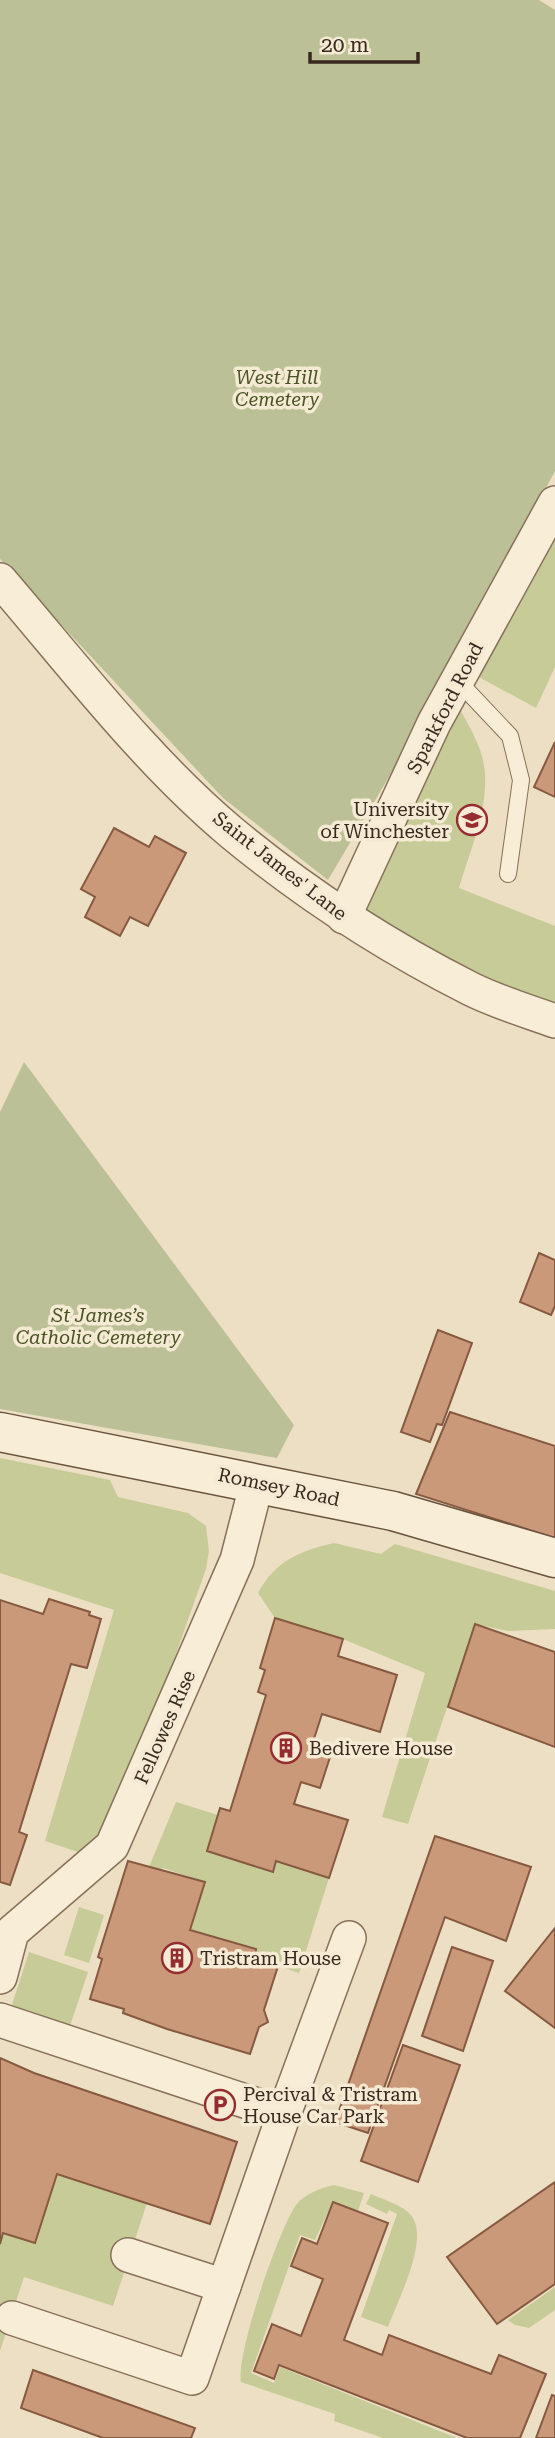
<svg xmlns="http://www.w3.org/2000/svg" width="555" height="2438" viewBox="0 0 555 2438" font-family="'Roboto Serif',serif">
<style>
.green{fill:#c7cb97}
.cemetery{fill:#bcc096}
.building{fill:#ca997a;stroke:#865a41;stroke-width:2}
.lines{fill:none;stroke-linecap:round;stroke-linejoin:round}
.lane-casing{stroke:#87715a;stroke-width:18}
.street-casing{stroke:#87715a;stroke-width:36}
.secondary-casing{stroke:#69523e;stroke-width:41}
.lane{stroke:#f8edd6;stroke-width:16}
.street{stroke:#f8edd6;stroke-width:33}
.secondary{stroke:#f8edd6;stroke-width:38}
.labels{text-anchor:middle;dominant-baseline:central;stroke-width:7;stroke-linejoin:round;paint-order:stroke}
.park-label{font-size:19px;font-style:italic;fill:#495325;stroke:#f5ead3}
.street-label{font-size:19px;fill:#37291e;stroke:#f5ead3}
.poi-label{font-size:19px;fill:#37291e;stroke:#f5ead3;text-anchor:start}
</style>
<rect width="100%" height="100%" fill="#eddfc3"/>
<g class="green">
<path d="M555,532V667L536,708L475,675Z"/>
<path d="M451,692C460,711 473,730 480,750C496,793 471,847 459,888L555,926V1021L344,917Z"/>
<path d="M0,1458L110,1480L118,1497L188,1513L206,1526L209,1551L206,1569L129,1786L87,1855L45,1841L114,1610L0,1573Z"/>
<path d="M334,1543L381,1554L395,1544L555,1591V1629L508,1631L475,1624L408,1824L382,1817L425,1673L343,1639L275,1618L258,1593C276,1560 300,1551 334,1543Z"/>
<path d="M176,1802L218,1815L207,1851L272,1872L276,1861L329,1878L299,1973L255,1958L190,1930L205,1882L163,1868L160,1872L149,1867Z"/>
<path d="M79,1907L104,1915L89,1963L64,1955Z"/>
<path d="M29,1952L88,1972L68,2032L9,2014Z"/>
<path d="M57,2174L147,2203L113,2306L24,2277L0,2351V2244L3,2233L35,2243Z"/>
<path d="M334,2185L364,2193L358,2211L333,2201L315,2240L300,2235L251,2373L274,2383L280,2367L457,2438H383L334,2421L335,2414L241,2382C236,2354 278,2231 296,2205C304,2194 321,2188 334,2185Z"/>
<path d="M371,2194C384,2200 406,2206 413,2218C428,2243 397,2302 388,2327L361,2317L397,2214L389,2210L387,2214L366,2204Z"/>
<path d="M555,2287V2310L529,2328L515,2325L508,2320Z"/>
</g>
<g class="cemetery">
<path d="M0,0H539L555,10V471L425,716L328,880L223,798L0,559Z"/>
<path d="M24,1062L294,1425L277,1458L0,1409V1112Z"/>
</g>
<g class="building">
<path d="M555,742V797L534,787Z"/>
<path d="M114,828L149,847L155,836L186,853L148,926L130,917L120,936L85,917L95,897L81,889Z"/>
<path d="M539,1253L555,1260V1306L551,1315L520,1302Z"/>
<path d="M438,1330L472,1343L442,1425L437,1424L430,1442L401,1432Z"/>
<path d="M450,1412L555,1446V1538L416,1494Z"/>
<path d="M49,1599L90,1612L89,1615L101,1619L87,1668L71,1664L19,1832L27,1835L10,1885L0,1882V1600L43,1614Z"/>
<path d="M275,1618L343,1639L338,1656L397,1675L380,1732L322,1714L312,1745L332,1751L320,1788L301,1782L294,1804L348,1820L329,1878L276,1861L273,1872L207,1851L220,1808L230,1811L266,1695L258,1692L265,1670L260,1668Z"/>
<path d="M475,1624L555,1652V1747L448,1707Z"/>
<path d="M435,1836L531,1867L506,1941L445,1917L368,2133L335,2122Z"/>
<path d="M128,1861L205,1882L190,1930L256,1949L255,1958L278,1966L264,2010L268,2022L259,2027L250,2054L167,2029L123,2013L124,2009L90,1999L102,1959L98,1957Z"/>
<path d="M555,1928V2028L505,1991Z"/>
<path d="M452,1947L493,1961L463,2051L422,2036Z"/>
<path d="M403,2045L460,2065L418,2182L361,2161Z"/>
<path d="M0,2058L34,2073L237,2142L210,2224L57,2174L35,2243L3,2233L0,2244Z"/>
<path d="M555,2182V2284L497,2324L447,2257Z"/>
<path d="M333,2202L388,2223L344,2340L382,2355L389,2335L491,2374L499,2355L546,2374L520,2438H467L279,2365L274,2379L254,2371L272,2324L301,2336L323,2279L291,2266L302,2238L317,2244Z"/>
<path d="M33,2370L195,2428L191,2438H103L21,2408Z"/>
<path d="M552,2395L555,2396V2438H536Z"/>
</g>
<g class="lines">
<g class="lane-casing">
<path id="lane" d="M457,680L510,736L521,780L508,874"/>
</g>
<g class="street-casing">
<g id="street">
<path d="M0,580C74,666 145,760 232,833C306,894 386,946 471,989C497,1002 527,1011 555,1021"/>
<path d="M344,917L434,723L555,503"/>
<path d="M0,1977L12,1932L112,1846L237,1560L257,1482"/>
<path d="M0,2020L284,2114L224,2286L128,2255"/>
<path d="M284,2114L349,1938"/>
<path d="M12,2318L192,2378L224,2286"/>
</g>
</g>
<g class="secondary-casing">
<path id="secondary" d="M0,1432L393,1511L555,1558"/>
</g>
<use href="#lane" class="lane"/>
<use href="#street" class="street"/>
<use href="#secondary" class="secondary"/>
</g>
<defs>
<g id="university-ring" transform="scale(1.575)"><circle r="9.5" fill="#f5ead3" stroke="#952c30" stroke-width="1.5"/><path d="M0-5L7-2L0 1L-7-2ZM-4 1L0 2.5L4 1V4Q0 6-4 4Z" fill="#952c30"/></g>
<g id="building-ring" transform="scale(1.575)"><circle r="9.5" fill="#f5ead3" stroke="#952c30" stroke-width="1.5"/><path d="M-4-6H4V6H1V3H-1V6H-4ZM-2.5-4.3h1.7v1.8h-1.7ZM.8-4.3h1.7v1.8H.8ZM-2.5-1h1.7V.8h-1.7ZM.8-1h1.7V.8H.8Z" fill="#952c30"/></g>
<g id="parking-ring" transform="scale(1.575)"><circle r="9.5" fill="#f5ead3" stroke="#952c30" stroke-width="1.5"/><path d="M-3.5-5.5H1a3.5 3.5 0 0 1 0 7H-1V5.5H-3.5ZM-1-3.4V-.6H.8a1.4 1.4 0 0 0 0-2.8Z" fill="#952c30"/></g>
</defs>
<g fill-rule="evenodd">
<use href="#university-ring" x="472" y="820"/>
<use href="#building-ring" x="286" y="1748"/>
<use href="#building-ring" x="177" y="1958"/>
<use href="#parking-ring" x="220" y="2105"/>
</g>
<g class="labels">
<g class="park-label">
<text x="277" y="377">West Hill<tspan x="277" dy="22">Cemetery</tspan></text>
<text x="98" y="1315">St James’s<tspan x="98" dy="22">Catholic Cemetery</tspan></text>
</g>
<g class="street-label">
<text transform="translate(445 708) rotate(-63)">Sparkford Road</text>
<text transform="translate(280 866) rotate(38)">Saint James' Lane</text>
<text transform="translate(279 1487) rotate(12)">Romsey Road</text>
<text transform="translate(165 1727) rotate(-66)">Fellowes Rise</text>
</g>
<g class="poi-label">
<text x="449" y="809" text-anchor="end">University<tspan x="449" dy="22">of Winchester</tspan></text>
<text x="309" y="1748">Bedivere House</text>
<text x="200" y="1958">Tristram House</text>
<text x="243" y="2094">Percival &amp; Tristram<tspan x="243" dy="22">House Car Park</tspan></text>
</g>
</g>
<path d="M310 52v10h108v-10" fill="none" stroke="#37291e" stroke-width="3.5"/>
<text x="321" y="52" font-size="21" fill="#37291e" stroke="#f5ead3" stroke-width="5" paint-order="stroke">20 m</text>
</svg>
